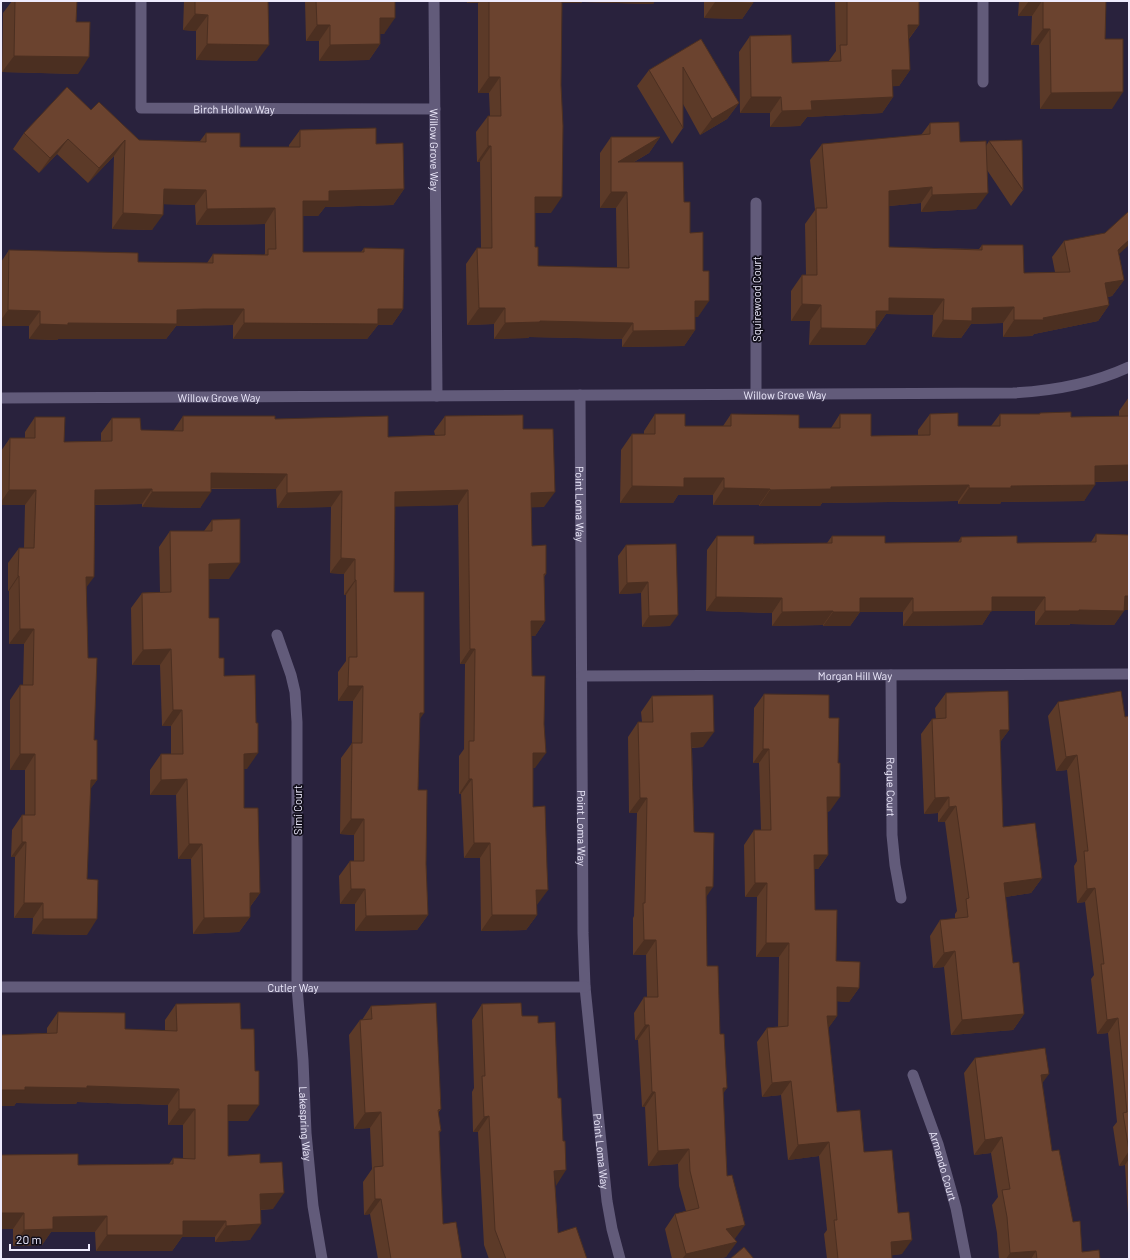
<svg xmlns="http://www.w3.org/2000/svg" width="1130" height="1260" viewBox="0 0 1130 1260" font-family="Barlow,sans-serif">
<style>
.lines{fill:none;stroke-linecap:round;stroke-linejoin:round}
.minor{stroke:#625b7a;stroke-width:11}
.wall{fill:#5c3a28}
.shaded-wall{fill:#4b2f21}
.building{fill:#6b432f;stroke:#4b2f21}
.labels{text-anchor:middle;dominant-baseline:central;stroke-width:3.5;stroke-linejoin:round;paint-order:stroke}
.street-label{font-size:11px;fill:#eeebfd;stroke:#110e1a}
</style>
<rect width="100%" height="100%" fill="#29223d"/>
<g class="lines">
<g class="minor">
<path id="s1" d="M141,1V108L435,109"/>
<path id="s2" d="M434,1L437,396"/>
<path d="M983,1V82"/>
<path d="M756,203V394"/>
<path id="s3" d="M580,395L583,933L585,987L607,1201L612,1229L620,1259"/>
<path id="s4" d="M1,398L1013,393C1053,391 1092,384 1129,367"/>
<path id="s5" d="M277,635L291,675L295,692L297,722V987L303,1060L306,1133L313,1206L322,1259"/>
<path id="s6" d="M891,675L892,835L895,865L901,898"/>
<path id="s7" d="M582,676L1129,674"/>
<path id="s8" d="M1,987H585"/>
<path id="s9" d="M913,1075L938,1144L956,1208L966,1259"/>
</g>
</g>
<g class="wall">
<path d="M12,1H77L76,22L78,74L2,72L3,13Z"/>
<path d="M184,1H268L257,61L196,60V31L183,30Z"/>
<path d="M305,1H395L384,34H380V44L369,60L319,61V41H306Z"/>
<path d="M467,1H753V3L742,19L704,18V1H655L653,4L582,2L581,3H562L551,213H535V247L538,266L617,268L616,208H600V153L611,137H660L649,153L634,162L684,202L690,233L698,317H695V330L684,346L622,347V339L529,337L528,338L494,339V324L467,325L466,264L477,248H481L480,162H477L476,132L488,116H490L489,93H478V3H467Z"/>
<path d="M835,1H919V25L909,39L910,70L899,86H892L893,97L882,113L807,117L800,126L770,127V113H740L739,52L750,36L792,63L828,62L836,51Z"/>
<path d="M1019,1H1106L1105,39L1112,109H1040L1039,45H1031L1032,16H1018Z"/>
<path d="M701,39L739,103L727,119L700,135L683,104V128L672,144L637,86L649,70Z"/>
<path d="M91,110L139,140L200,141L206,133L240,147H289V145L300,130L376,144L404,189L393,205L325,207L318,216H303V252H361L364,248L403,309L392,325H378L367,339H233V325L176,326L166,339H58L57,340L29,339V326H1V262L9,250L138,262L207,263L213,254L264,255L265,254V224L196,225L195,205L163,204L152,230L112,229L114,156L88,183L57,154L39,173L13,149L24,133Z"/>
<path d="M930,123L960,142L986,146L989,141L1023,190L1011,206L987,170L976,209L921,212V203L889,206V247L979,249L982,245L1024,273L1055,272L1052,257L1064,241L1119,255L1124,280L1112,296L1108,297L1109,305L1098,321L1034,334L1032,336L1003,337V323L971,324L961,338L932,337L933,315L886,314L877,327H876V329L865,345H809L810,321H791V291L802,275H806L805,224L815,210L810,160L822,144L921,135Z"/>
<path d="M1129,397V481L1095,482L1084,501L1001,502L1000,504H958V501L822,503L820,506H759V505H713V495H678L673,503H620L621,450L632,434H644V431L655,414L685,426H723L731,414L799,428H831L840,414L871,436L918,435V430L930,414L958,426H991L1000,414H1039L1040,413L1071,417L1119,416V411Z"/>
<path d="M183,416L275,419L388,437L435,435L434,431L445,416L523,429L544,507H531L532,546L546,574L544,577L545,621L535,636H531L532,676L535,768H533V807L537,915L526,930L481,931L480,858H464L461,794H459V756L464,749L465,664H460L458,505L395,506L394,592L420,720L418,790L426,864L428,915L417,930L355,931V904H340L339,876L350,861H354V835L340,834L341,758L352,743L353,701H338V672L346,661V595H344V574L330,573L331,507L277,508L276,489H211L200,508L142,507V504L95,505L86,588L88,658L94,740L97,780L90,789L87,879V935L32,934L33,918H14L15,857H11L12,830L22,815H25V770H10V700L20,685H23L24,644H9V591H8V563L19,548H24L25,505H1V451L10,438H25V432L35,417L64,442L101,441V433L112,418L141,430L173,431Z"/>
<path d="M212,520L229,579H209V618L224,676L247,769H244V808L260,893L250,907V917L239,932L193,934L191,859H178L176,795H150V770L161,754H171V726H162L160,665H132L131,608L142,593L160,592L159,547L170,531H204Z"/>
<path d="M1096,534L1129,535V610H1124L1114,625L1070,624V625H1035V611H991L982,625L903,626V612H860L850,626H823V625L772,626V613L706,611L707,550L717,536L754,544L827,543L832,536L885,543L958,542L961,537L1017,543L1091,542Z"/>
<path d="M676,544L670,626L642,627L641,593L619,594L618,556L626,545Z"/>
<path d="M946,693L1009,730L1000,742L1003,827L1042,878L1031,893L1005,897L1013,963L1024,1014L1013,1030L951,1035L944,967L933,968L930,936L940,920L955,919V914L957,911L945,822H938V813L924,814L921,734L932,719H936L935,708Z"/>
<path d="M764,694L829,718L830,811L827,812L828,855L818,869H814L815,910L836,961L859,988L849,1002L837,1001V1016L828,1028L837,1112L864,1152L902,1254L892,1255V1259H827L824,1234L827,1230L819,1156L788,1160L781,1095L762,1097L757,1042L767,1028L778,1027L779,957H756L757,897H745L744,845L754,830H761L759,763H753L754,708Z"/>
<path d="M652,696L703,747L692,748L694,832L706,897L707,966L720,1034L727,1088L723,1093L727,1176L735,1239L726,1257L717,1259H672L665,1229L675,1214L686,1211L679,1186L678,1164L648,1166L645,1107H642L638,1040H635L634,1013L644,997H647L646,955H633V918L634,916L637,813H629L628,737L638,722H642L641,712Z"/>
<path d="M1058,702L1125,717L1129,716V1230L1125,1165L1119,1166L1113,1127L1117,1122L1108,1033L1097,1034L1091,979L1094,975L1085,902L1077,903L1074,866L1077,861L1067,770L1056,771L1048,716Z"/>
<path d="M176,1004L241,1029L248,1121H228V1156L260,1163L273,1209L261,1210L250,1240L215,1242V1237H182L172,1251H96L95,1232H51L42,1245L13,1246V1229H1L78,1165L169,1164L173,1158H183V1125H168V1105L77,1102L76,1104L16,1103L14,1106H1V1032V1035L47,1033V1028L58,1012L125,1029L165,1031V1020Z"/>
<path d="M482,1004L522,1016L538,1023L555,1186L558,1233L587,1259H489L484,1245L478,1132H473L472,1092L474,1088L472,1020Z"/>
<path d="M371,1006L441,1109L438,1113L441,1131L439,1133L443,1224L462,1259H378L370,1214L364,1215L363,1182L372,1169L370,1128L354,1129L349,1035L360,1020H362Z"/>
<path d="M975,1058L1042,1084L1052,1151L1082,1252L1100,1259H999L997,1233L992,1205L998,1197L991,1153L974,1155L964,1073Z"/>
</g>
<g class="shaded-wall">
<path d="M468,1H480L478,3H467Z"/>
<path d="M552,1H704H655L653,4L582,2L581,3H551Z"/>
<path d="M1029,1H1042L1032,16H1018Z"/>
<path d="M715,2L753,3L742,19L704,18Z"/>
<path d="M195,14L208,15L196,31L183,30Z"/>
<path d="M380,18H395L384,34H368Z"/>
<path d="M317,25H330L319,41H306Z"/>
<path d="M908,25H919L907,41Z"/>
<path d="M1043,29H1050L1039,45H1031Z"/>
<path d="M207,44L269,45L257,61L196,60Z"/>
<path d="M380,44L369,60L319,61L330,45Z"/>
<path d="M14,56L89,57L78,74L2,72Z"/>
<path d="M892,70H910L899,86L880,87Z"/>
<path d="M489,77H500L489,93H478Z"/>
<path d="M1123,92L1112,109H1040L1051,93Z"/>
<path d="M751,97H781L770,113H740Z"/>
<path d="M893,97L882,113L807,117L800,126L770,127L782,111L811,101Z"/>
<path d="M739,103L727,119L700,135L712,119Z"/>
<path d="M660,137L649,153L611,175L618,162Z"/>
<path d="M68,139L57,154L39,173L50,158Z"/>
<path d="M125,140L114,156L88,183L99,168Z"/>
<path d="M488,146H491L480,162H477Z"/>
<path d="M932,187L921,203L878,207L889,191Z"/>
<path d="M164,189L206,190L195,205L153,204Z"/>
<path d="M404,189L393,205L325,207L318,216H292L303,201L329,191Z"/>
<path d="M611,192H627L616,208H600Z"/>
<path d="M988,193L976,209L921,212L932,195Z"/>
<path d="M535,197H562L551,213H524Z"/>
<path d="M275,208L265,224L196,225L207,209Z"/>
<path d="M123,213L163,215L152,230L112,229Z"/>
<path d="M1129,240V245L1106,266L1118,250Z"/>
<path d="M1124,280L1112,296L1094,300L1105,283Z"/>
<path d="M889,298L944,299L933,315L886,314L877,327H865L876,311Z"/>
<path d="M695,301H709L698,317H684Z"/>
<path d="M802,304L821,305L810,321H791Z"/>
<path d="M1109,305L1098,321L1034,334L1032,336L1003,337L1014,320L1043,318Z"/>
<path d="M1014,307L1003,323L971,324L961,338L932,337L943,320L972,308Z"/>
<path d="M479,308H505L494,324L467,325Z"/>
<path d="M203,309H244L233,325L176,326L166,339H58L57,340L29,339L40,324L68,323L177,310Z"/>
<path d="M378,309H403L392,325H378L367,339H233L244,323Z"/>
<path d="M8,310L40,311L29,326H1V320Z"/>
<path d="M540,321L633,323L622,339L529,337L528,338L494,339L505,323Z"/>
<path d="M821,328L876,329L865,345H809Z"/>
<path d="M695,330L684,346L622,347L633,331Z"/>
<path d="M1129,465V481L1083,482L1095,466Z"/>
<path d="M211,473L287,474L276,489L201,488Z"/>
<path d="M684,478H724L713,495H678L673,503H620L632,486Z"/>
<path d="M969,485L958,501L822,503L820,506H759L770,490L831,487Z"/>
<path d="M1095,485L1084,501L1001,502L1000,504H958L969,488L1011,486Z"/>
<path d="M724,488L770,489L759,505H713Z"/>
<path d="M152,489L142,504L85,505L95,490Z"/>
<path d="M9,490H36L25,505H1V502Z"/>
<path d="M468,490L458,505L384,507L395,492Z"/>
<path d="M342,491L331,507L277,508L287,493Z"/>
<path d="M152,492H211L200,508L142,507Z"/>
<path d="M555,492L544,507L520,508L531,493Z"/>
<path d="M341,558L355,559L344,574L330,573Z"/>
<path d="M240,563L229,579H198L209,564Z"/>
<path d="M18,576H19L9,591H8Z"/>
<path d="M86,577H94L83,592Z"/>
<path d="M355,580H356L346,595H344Z"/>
<path d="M648,582L641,593L619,594L627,583Z"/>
<path d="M1125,596H1129V610H1115Z"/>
<path d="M716,597L782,598L772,613L706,611Z"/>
<path d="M992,597H1045L1035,611H991L982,625L903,626L913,612Z"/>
<path d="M860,598H913L903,612H860L850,626H823L833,612Z"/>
<path d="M1079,610L1124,611L1114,625L1070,624V625H1035L1045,611Z"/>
<path d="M833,611L823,625L772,626L782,612Z"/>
<path d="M678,615L670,626L642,627L649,616Z"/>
<path d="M531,621H545L535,636H521Z"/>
<path d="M20,629H34L24,644H9Z"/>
<path d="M171,649L160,665H132L143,650Z"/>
<path d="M470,649H475L465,664H460Z"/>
<path d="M348,686H363L353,701H338Z"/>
<path d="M173,710H182L171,726H162Z"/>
<path d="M420,713H424L414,728Z"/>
<path d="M1000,730H1009L998,745Z"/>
<path d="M714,732L703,747L681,748L691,733Z"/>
<path d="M763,749H769L759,763H753Z"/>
<path d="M258,753L247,769H233L244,754Z"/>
<path d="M533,753H546L535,768H522Z"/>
<path d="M20,754H35L25,770H10Z"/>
<path d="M1077,755L1067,770L1056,771L1066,757Z"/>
<path d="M187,779L176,795H150L161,780Z"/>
<path d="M469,779H472L461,794H459Z"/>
<path d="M91,780H97L86,795Z"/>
<path d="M827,797H840L830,811L817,812Z"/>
<path d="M949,797L938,813L924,814L935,798Z"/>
<path d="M640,798H647L637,813H629Z"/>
<path d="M956,806L945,822H938L949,807Z"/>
<path d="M351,819H364L354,835L340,834Z"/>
<path d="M22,842H26L15,857H11Z"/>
<path d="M474,843H490L480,858H464Z"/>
<path d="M189,844H202L191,859H178Z"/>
<path d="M814,855H828L818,869H804Z"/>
<path d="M1042,878L1031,893L993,899L1004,883Z"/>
<path d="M755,883H767L757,897H745Z"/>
<path d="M706,887H713L702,903Z"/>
<path d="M1095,888L1085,902L1077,903L1087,889Z"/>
<path d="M351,889H365L355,904H340Z"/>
<path d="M536,890H548L537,905H526Z"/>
<path d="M250,893H260L249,908Z"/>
<path d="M24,903H43L33,918H14Z"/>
<path d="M428,915L417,930L355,931L366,916Z"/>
<path d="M492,915H537L526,930L481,931Z"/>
<path d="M250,917L239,932L193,934L204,918Z"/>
<path d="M43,919H97L87,935L32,934Z"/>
<path d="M644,940H656L646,955H633Z"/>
<path d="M766,943H789L779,957H756Z"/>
<path d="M955,951L944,967L933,968L944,953Z"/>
<path d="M837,987L859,988L849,1002L827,1001Z"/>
<path d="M1024,1014L1013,1030L951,1035L962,1020Z"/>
<path d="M827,1016H837L827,1030Z"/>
<path d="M1118,1018L1108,1033L1097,1034L1107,1020Z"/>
<path d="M645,1025H649L638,1040H635Z"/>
<path d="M1049,1074L1038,1089L1041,1075Z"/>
<path d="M791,1081L781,1095L762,1097L772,1083Z"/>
<path d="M87,1086L179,1089L168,1105L77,1102L76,1104L16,1103L14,1106H1V1090L25,1087Z"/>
<path d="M723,1088H727L716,1103Z"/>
<path d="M652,1092H655L645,1107H642Z"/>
<path d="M228,1105H259L248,1121H217Z"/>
<path d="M179,1109H195L183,1125H168Z"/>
<path d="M381,1112L370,1128L354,1129L365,1113Z"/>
<path d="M489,1116L478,1132H473L484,1117Z"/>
<path d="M1002,1137L991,1153L974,1155L985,1140Z"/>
<path d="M829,1142L819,1156L788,1160L798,1145Z"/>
<path d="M689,1149L678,1164L648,1166L658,1151Z"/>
<path d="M1129,1151V1159L1125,1165L1119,1166Z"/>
<path d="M566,1170L556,1186L554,1171Z"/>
<path d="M284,1193L273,1209L249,1210L260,1194Z"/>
<path d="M375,1199H381L370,1214L364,1215Z"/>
<path d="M1,1213H24L13,1229H1Z"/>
<path d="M107,1216L95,1232H51L42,1245L13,1246L24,1230L53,1217Z"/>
<path d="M183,1221H226L215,1237H182L172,1251H96L107,1235Z"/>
<path d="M261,1224L250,1240L215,1242L226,1226Z"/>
<path d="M745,1225L734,1240L726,1229Z"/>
<path d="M912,1240L902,1254L881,1257L891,1242Z"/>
<path d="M737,1242L726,1257L717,1259H682L686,1254Z"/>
<path d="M1036,1251L1031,1259H1006L1010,1253Z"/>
</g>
<g class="building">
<path d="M15,1H77L76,22H90L89,57L14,56Z"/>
<path d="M195,1H268L269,45L207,44L208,15L195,14Z"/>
<path d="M316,1H395V18H380V44L330,45V25H317Z"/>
<path d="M489,1H562L561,85L563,126L562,197H535V247H538V266L629,268L627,192H611V137H660L618,162H683L684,202H690V233L703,232V271H709V301H695V330L633,331V323L540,321V322L505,323V308H479L477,248H492L491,146H488V116H501L500,77H489Z"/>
<path d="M715,1H753V3L715,2Z"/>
<path d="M847,1H919V25H908L910,70H892L893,97L811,101L812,110L782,111L781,97H751L750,36L791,35L792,63L841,61L840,45H847Z"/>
<path d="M1043,1H1106L1105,39H1123V92L1051,93L1050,29H1043Z"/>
<path d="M701,39L739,103L712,119L683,67V128L649,70Z"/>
<path d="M67,87L91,110L99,102L139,140L206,142V133H240V147H300V130L376,128V144L403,143L404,189L329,191V201H303V252H364V248L404,249L403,309H378V324L244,323V309H203L177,310V324L68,323V325L40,324V311L8,310L9,250L138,253V262L213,263V254L268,255V249H276L275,208L207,209L206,190L164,189L163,215L123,213L125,140L99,168L68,139L50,158L24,133Z"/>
<path d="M959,122L960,142L986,141L988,193L932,195V187L889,191V247L982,250V245H1023L1024,273L1070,272L1064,241L1105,233L1129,211V240L1118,250L1124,280L1105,283L1109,305L1043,318L1044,320H1014V307L972,308V321L943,320L944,299L889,298V311H876V329L821,328V305L802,304V275H817L816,208H827L822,144L930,134V123Z"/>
<path d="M1022,140L1023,190L989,141Z"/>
<path d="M1071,412V417L1129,416V465L1095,466V485L1011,486V488H969V485L831,487V489L770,490V489L724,488V478H684V487L632,486V434H655V414H685V426H731V414L799,415V428H840V414H871V436L930,435V414L958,413V426H1000V414H1040V413Z"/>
<path d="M523,415V429H553L555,492L531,493L532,546L546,545V574H544L545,621H531L532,676H545L544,724L546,753H533V807L545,806L547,868L548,890H536L537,915H492L490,843H474L472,779H469V741H474L475,649H470L468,490L395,492L394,592H424V713H420L418,790H427L426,864L428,915L366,916L365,889H351L350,861H364V819H351L352,743H362L363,686H348L349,657H357L356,580H355V559L341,558L342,491L287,493V474L211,473V492H152V489L95,490L94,577H86L88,658H97L94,740H97V780H91L87,879L98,880L97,919H43V903H24L26,842H22V815H35V754H20V685H33L34,629H20L19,576H18L19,548H34L36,490H9L10,438H35V417H65L64,442L112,441V418H140L141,430L183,431V416H275V419L388,416V437L445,435V416Z"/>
<path d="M240,519V563L209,564V618H219V658H224V676L255,675L256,723H258V753L244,754V808H258L260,893H250V917L204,918L202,844H189L187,779L161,780V754H183L182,710H173L171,649L143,650L142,593L171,592L170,531H212V520Z"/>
<path d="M1096,534L1129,535V596H1125L1124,611L1079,610V611H1045V597H992V611L913,612V598H860V612H833V611L782,612V598L716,597L717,536H754V544L832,543V536H885V543L961,542V537L1017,536V543L1096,542Z"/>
<path d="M676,544L678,615L649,616L648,582L627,583L626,545Z"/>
<path d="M1008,691L1009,730H1000L1003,827L1035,823L1042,878L1004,883L1013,963L1019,962L1024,1014L962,1020L955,951L944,953L940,920L968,917L966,899L969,898L956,806L949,807V797L935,798L932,719L946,718V693Z"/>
<path d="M1121,691L1125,717L1129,716V1151L1123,1113L1127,1112L1118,1018L1107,1020L1101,964H1104L1095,888L1087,889L1084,851H1088L1077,755L1066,757L1058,702Z"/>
<path d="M764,694L829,695V718H839L838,763H840V797H827L828,855H814L815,910H837L836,961L860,962L859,988L837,987V1016H827L837,1112L860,1110L864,1152L892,1150L898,1213L909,1212L912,1240L891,1242L892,1259H838L834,1220H837L829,1142L798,1145L791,1081L772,1083L767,1028L788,1026L789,943H766L767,883H755L754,830H771L769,749H763Z"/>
<path d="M713,695L714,732L691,733L694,832L714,833L713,887H706L707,966H718L720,1034H724L727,1088H723L727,1176L732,1175L745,1225L726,1229L737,1242L686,1254L675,1214L699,1208L690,1171L689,1149L658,1151L655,1092H652L649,1025H645L644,997H658L656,940H644L643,903H645L647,798H640L638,722H653L652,696Z"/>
<path d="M240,1003L241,1029H254L255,1071H259V1105H228V1156L260,1154V1163L282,1162L284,1193L260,1194L261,1224L226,1226V1221H183V1235H107V1216L53,1217V1229L24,1230V1213H1V1155L78,1154V1165L173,1164V1158L195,1159V1109H179V1089L87,1086V1088L25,1087V1090H1V1032V1035L57,1033L58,1012L125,1013V1029L177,1031L176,1004Z"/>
<path d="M436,1003L441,1109L438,1110L441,1131H439L443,1224L456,1222L462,1259H391L381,1199H375L374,1167L383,1166L381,1112L365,1113L360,1020L372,1019L371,1006Z"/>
<path d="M521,1003L522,1016H538V1023L555,1022L558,1098H561L563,1141H565L566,1170L554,1171L558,1233L576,1227L587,1259H506L495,1230L489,1116L484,1117L482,1076H485L482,1004Z"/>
<path d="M1045,1048L1049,1074L1041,1075L1052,1151L1059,1150L1073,1222L1080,1221L1082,1252L1099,1250L1100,1259H1037L1036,1251L1010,1253L1007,1217L1002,1190L1010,1189L1002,1137L985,1140L975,1058Z"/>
<path d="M744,1247L754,1259H730Z"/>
</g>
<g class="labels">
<g class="street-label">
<text stroke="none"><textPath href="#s1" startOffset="200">Birch Hollow Way</textPath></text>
<text stroke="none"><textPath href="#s2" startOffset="149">Willow Grove Way</textPath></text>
<text transform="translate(756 299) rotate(-90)">Squirewood Court</text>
<text stroke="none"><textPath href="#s4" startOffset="784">Willow Grove Way</textPath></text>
<text stroke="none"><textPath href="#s4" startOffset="218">Willow Grove Way</textPath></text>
<text stroke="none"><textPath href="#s3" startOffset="109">Point Loma Way</textPath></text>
<text stroke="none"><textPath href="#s7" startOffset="273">Morgan Hill Way</textPath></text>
<text stroke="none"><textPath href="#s6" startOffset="112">Rogue Court</textPath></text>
<text transform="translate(297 810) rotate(-90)">Simi Court</text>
<text stroke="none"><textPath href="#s3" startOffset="433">Point Loma Way</textPath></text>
<text stroke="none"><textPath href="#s8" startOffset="292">Cutler Way</textPath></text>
<text stroke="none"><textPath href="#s5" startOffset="492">Lakespring Way</textPath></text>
<text stroke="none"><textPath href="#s3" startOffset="757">Point Loma Way</textPath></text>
<text stroke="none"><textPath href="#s9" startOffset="96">Armando Court</textPath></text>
</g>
</g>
<rect width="1130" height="1260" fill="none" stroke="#eeebfd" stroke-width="4"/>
<path d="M10 1244v6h79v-6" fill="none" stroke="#eeebfd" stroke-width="2"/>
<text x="16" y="1244" font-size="12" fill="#eeebfd" stroke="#110e1a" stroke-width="3" paint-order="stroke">20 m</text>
</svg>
